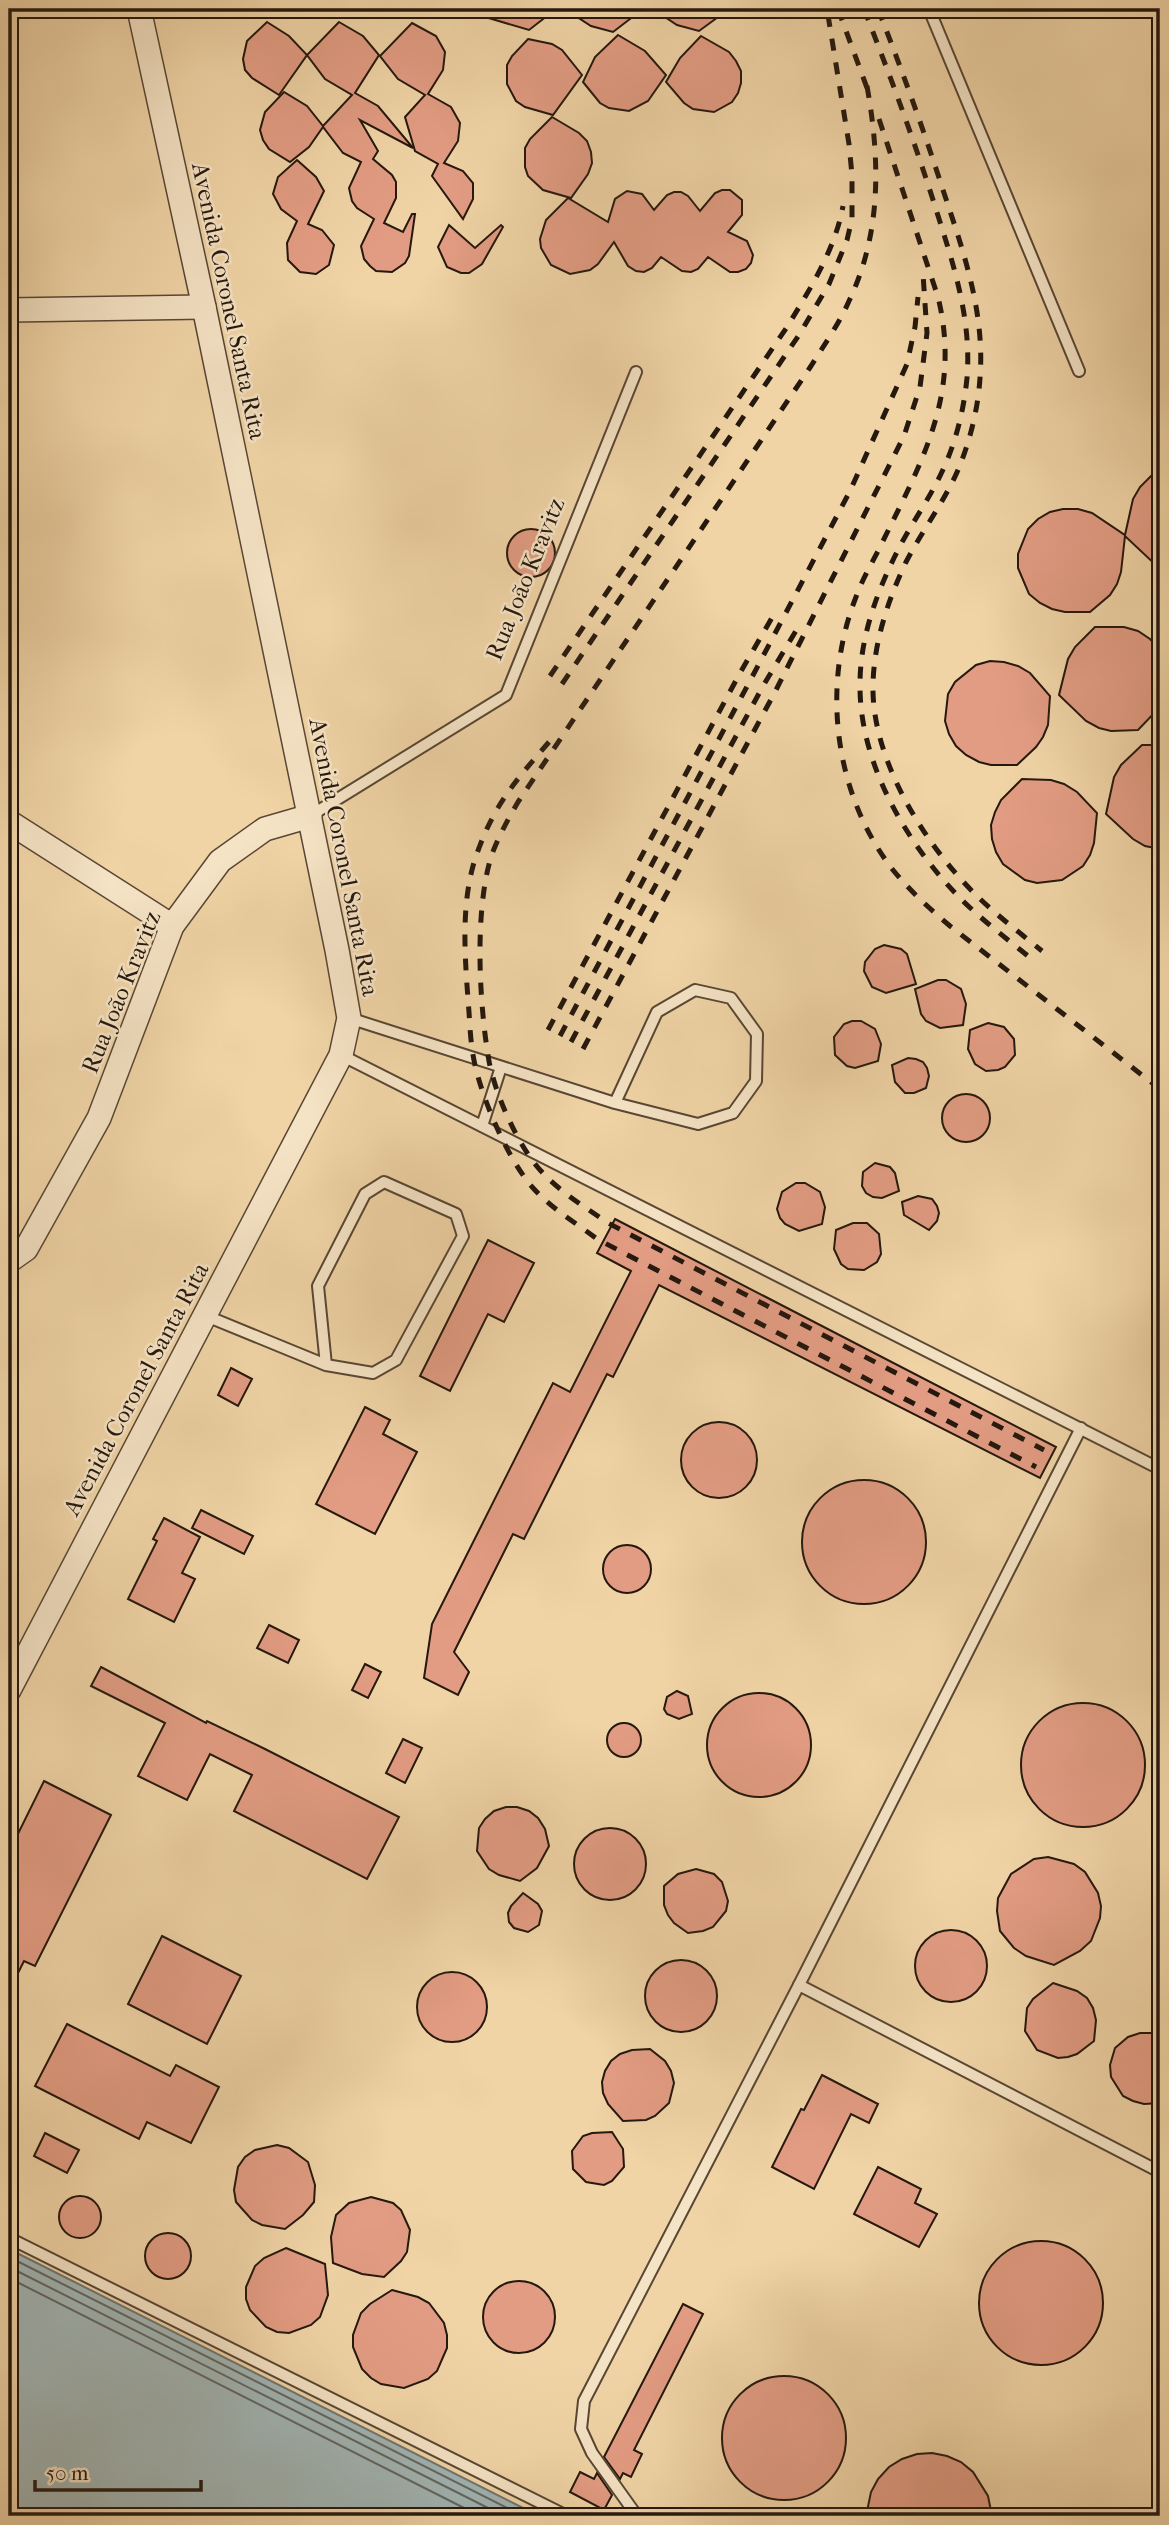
<svg xmlns="http://www.w3.org/2000/svg" width="1169" height="2525" viewBox="0 0 1169 2525" font-family="'IM FELL French Canon',serif">
<style>
.water{fill:#a1b5b4;stroke:#6f7672;stroke-width:2}
.lines{fill:none;stroke-linecap:round;stroke-linejoin:round}
.shore{stroke:#636661;stroke-width:2}
.building{fill:#e29c83;stroke:#25180e;stroke-width:2}
.service-casing{stroke:#584734;stroke-width:14}
.minor-casing{stroke:#584734;stroke-width:26}
.service{stroke:#f5e3c5;stroke-width:10}
.minor{stroke:#f5e3c5;stroke-width:23}
.rail{stroke:#25180e;stroke-width:5;stroke-dasharray:12 12;stroke-linecap:butt}
.labels{text-anchor:middle;dominant-baseline:central;stroke-width:5;stroke-linejoin:round;paint-order:stroke}
.street-label{font-size:24px;fill:#25180e;stroke:#f5e3c5}
</style>
<rect width="100%" height="100%" fill="#f0d4a6"/>
<filter id="stains"><feTurbulence type="fractalNoise" baseFrequency=".00286" numOctaves="4"/><feColorMatrix values="0 0 0 0 .2 0 0 0 0 .09 0 0 0 0 .02 0 0 0 .5 -.17"/></filter>
<radialGradient id="worn" r=".72"><stop offset=".6" stop-color="#630" stop-opacity="0"/><stop offset="1" stop-color="#630" stop-opacity=".3"/></radialGradient>
<path class="water" d="M9,2249L539,2516H9Z"/>
<g class="lines">
<g class="shore">
<path d="M9,2257L523,2516"/>
<path d="M9,2267L504,2516"/>
<path d="M9,2278L480,2516"/>
</g>
</g>
<g class="building">
<path d="M473,9H556L529,30L472,13Z"/>
<path d="M565,9H643L613,32L591,26Z"/>
<path d="M653,9H729L699,31L677,25Z"/>
<path d="M267,22L289,36L307,55L279,95L252,78L245,70L243,59L247,41Z"/>
<path d="M339,22L363,36L379,55L355,93L378,106L413,148L360,120L378,151L373,159L392,175L396,182V198L384,223L403,232L412,214H415L409,256L405,263L392,272L376,271L370,266L364,259L361,246L374,219L357,208L352,201L349,188L361,162L343,153L323,127L309,147L290,162L269,149L263,140L260,130L265,112L284,92L307,106L323,126L352,95L325,79L307,55Z"/>
<path d="M412,23L436,36L445,52L443,70L428,94L451,107L460,123L458,141L444,163L463,171L473,183V199L463,219L432,176L438,164L415,151L405,117L425,95L398,79L380,56Z"/>
<path d="M618,35L645,51L666,75L648,101L629,111L609,108L600,103L583,82L595,57Z"/>
<path d="M701,36L729,52L736,61L741,71V83L738,93L732,102L714,112L693,109L684,103L666,82L680,58Z"/>
<path d="M528,39L552,44L562,50L582,75L553,115L525,107L516,101L507,84V65L512,56Z"/>
<path d="M552,117L579,133L587,141L591,152L592,163L588,174L571,198L543,190L528,176L525,167V148L530,139Z"/>
<path d="M297,160L316,177L324,191L308,224L322,230L334,245L329,265L316,274L300,272L288,260L287,243L297,221L281,209L273,194L278,177Z"/>
<path d="M722,190H730L742,200V215L728,232L747,241L753,255L751,263L746,269L738,272H730L708,257L698,269L691,272L682,271L661,257L652,268L644,272L636,271L628,266L614,242L598,264L590,270L570,274L551,265L541,248L540,239L546,220L568,198L608,222L615,199L627,191L642,194L654,210L667,195L674,192H681L688,196L700,211L715,193Z"/>
<path d="M449,225L475,248L501,225L503,227L482,264L469,273H461L447,267L438,247Z"/>
<path d="M1160,467V569L1125,536L1121,572L1117,584L1110,595L1090,612H1065L1052,609L1040,603L1029,594L1018,568V554L1028,529L1038,519L1050,512L1063,509H1078L1092,513L1125,535L1133,499L1140,487Z"/>
<circle cx="531" cy="553" r="24"/>
<path d="M1095,627H1124L1138,631L1150,639L1160,650V707L1138,730L1111,731L1099,728L1086,721L1059,695L1068,659L1075,647Z"/>
<path d="M990,661L1004,662L1018,666L1030,673L1050,696L1048,725L1043,737L1036,747L1017,765H991L979,762L966,755L956,746L949,734L945,721L948,694L955,682L976,665Z"/>
<path d="M1142,745H1160V849L1145,846L1133,839L1106,814L1114,777L1121,765Z"/>
<path d="M1022,779L1051,780L1064,784L1077,792L1097,813L1094,843L1090,855L1083,866L1062,880L1037,883L1025,880L1003,864L996,852L992,839L991,825L995,812L1001,800Z"/>
<path d="M884,945L901,949L907,954L916,984L886,993L872,987L864,971L865,962L875,949Z"/>
<path d="M938,980H946L961,989L966,1004L963,1025L940,1028L926,1021L921,1014L915,989Z"/>
<path d="M852,1021H861L875,1029L881,1044L878,1061L855,1068L847,1066L835,1055L834,1037L844,1024Z"/>
<path d="M988,1023L1004,1027L1014,1039L1015,1055L1005,1067L998,1070L986,1071L975,1064L968,1049L970,1030Z"/>
<path d="M908,1058L916,1059L923,1062L927,1068L929,1076L926,1088L914,1093H905L895,1082L892,1065Z"/>
<circle cx="966" cy="1118" r="24"/>
<path d="M875,1163L890,1167L895,1173L899,1191L882,1198L873,1197L866,1193L862,1186L863,1172Z"/>
<path d="M796,1183H805L820,1192L825,1207L822,1224L799,1231L785,1224L780,1218L777,1209L782,1192Z"/>
<path d="M918,1196L932,1199L937,1206L939,1213L937,1221L929,1230L904,1215L902,1202Z"/>
<path d="M615,1219L1056,1447L1040,1478L659,1285L613,1377L607,1374L524,1539L513,1534L454,1652L469,1672L458,1695L424,1678L432,1624L553,1383L570,1392L631,1271L597,1253Z"/>
<path d="M853,1223H867L879,1234L881,1254L877,1262L864,1270L848,1269L841,1264L834,1249L836,1230Z"/>
<path d="M488,1240L534,1263L504,1322L488,1314L450,1391L420,1376Z"/>
<path d="M231,1368L252,1379L238,1406L218,1395Z"/>
<path d="M365,1407L390,1420L383,1434L417,1452L375,1534L316,1504Z"/>
<circle cx="719" cy="1460" r="38"/>
<circle cx="864" cy="1542" r="62"/>
<path d="M201,1510L253,1536L244,1554L192,1528Z"/>
<path d="M164,1518L200,1537L182,1573L195,1579L174,1622L128,1599L157,1541L153,1539Z"/>
<circle cx="627" cy="1569" r="24"/>
<path d="M269,1625L299,1640L288,1663L257,1648Z"/>
<path d="M365,1664L381,1672L368,1698L352,1690Z"/>
<path d="M101,1667L206,1723L207,1721L265,1749L399,1817L367,1879L234,1811L252,1775L210,1754L187,1800L138,1776L165,1723L91,1686Z"/>
<path d="M677,1691L688,1696L692,1714L679,1719L667,1714L664,1709L667,1697Z"/>
<circle cx="759" cy="1745" r="52"/>
<circle cx="1083" cy="1765" r="62"/>
<circle cx="624" cy="1740" r="17"/>
<path d="M403,1739L422,1748L405,1783L386,1773Z"/>
<path d="M44,1781L111,1815L35,1966L24,1961L9,1991V1852Z"/>
<path d="M506,1807H517L529,1811L538,1818L545,1829L549,1846L537,1868L520,1881L499,1875L489,1869L477,1851L479,1828L485,1819L494,1811Z"/>
<circle cx="610" cy="1864" r="36"/>
<path d="M1048,1857L1074,1864L1085,1872L1098,1893L1101,1906L1100,1918L1091,1941L1080,1951L1054,1965L1026,1956L1014,1948L1000,1931L997,1911L998,1898L1011,1874L1034,1859Z"/>
<path d="M696,1869L714,1874L722,1882L728,1901L726,1911L713,1927L703,1931L688,1933L674,1923L668,1915L664,1905V1886L678,1874Z"/>
<path d="M523,1893L538,1904L542,1911L539,1925L528,1932L514,1928L509,1922L508,1913L511,1906Z"/>
<circle cx="951" cy="1966" r="36"/>
<path d="M162,1936L241,1976L207,2044L128,2004Z"/>
<circle cx="681" cy="1996" r="36"/>
<circle cx="452" cy="2007" r="35"/>
<path d="M1053,1983L1077,1991L1087,1998L1093,2008L1096,2020L1094,2041L1077,2054L1068,2057L1058,2058L1037,2050L1025,2031L1027,2008L1033,1999Z"/>
<path d="M67,2024L170,2076L176,2065L219,2087L191,2143L147,2122L139,2139L35,2086Z"/>
<path d="M1140,2033H1152L1160,2036V2103L1144,2104L1133,2101L1123,2096L1111,2077L1110,2065L1115,2048L1128,2037Z"/>
<path d="M650,2049L665,2061L671,2071L674,2083L669,2103L655,2116L646,2120L623,2121L608,2104L603,2093L602,2082L605,2071L611,2061L620,2054L632,2050Z"/>
<path d="M822,2075L878,2104L869,2123L851,2114L814,2189L772,2167L801,2109L804,2110Z"/>
<path d="M612,2132L623,2149L624,2167L612,2181L604,2185L586,2182L573,2169L572,2151L583,2136L592,2133Z"/>
<path d="M45,2133L79,2150L67,2173L34,2156Z"/>
<path d="M277,2145L289,2148L308,2162L315,2185L314,2202L303,2215L285,2229L262,2225L252,2220L236,2202L234,2190L238,2167L245,2157L255,2150Z"/>
<path d="M878,2167L921,2189L915,2203L937,2214L919,2247L854,2214Z"/>
<circle cx="80" cy="2217" r="21"/>
<path d="M371,2197L393,2203L401,2210L410,2230L407,2252L401,2261L384,2277L362,2274L333,2263L331,2237L336,2215L349,2203Z"/>
<circle cx="168" cy="2256" r="23"/>
<circle cx="1041" cy="2303" r="62"/>
<path d="M286,2248L325,2264L328,2295L320,2317L311,2325L289,2333L277,2332L266,2327L250,2310L246,2299V2287L255,2266L264,2258Z"/>
<circle cx="519" cy="2317" r="36"/>
<path d="M392,2290L418,2297L429,2303L444,2323L447,2335V2348L437,2371L428,2379L404,2388L381,2384L371,2378L362,2369L353,2347V2335L361,2313L370,2304Z"/>
<path d="M683,2304L703,2314L634,2450L642,2454L631,2477L623,2473L620,2479L604,2457Z"/>
<circle cx="784" cy="2438" r="62"/>
<path d="M932,2453L947,2456L961,2462L973,2472L988,2496L992,2516H866L871,2492L878,2479L889,2467L902,2459L917,2454Z"/>
<path d="M580,2472L594,2479L597,2473L612,2495L604,2510L570,2492Z"/>
</g>
<g class="lines">
<g class="service-casing">
<g id="service">
<path d="M929,9L1079,371"/>
<path d="M310,816L506,695L636,372"/>
<path d="M349,1018L615,1103L698,1124L733,1113L756,1081L757,1034L731,998L695,990L657,1012L615,1103"/>
<path d="M341,1055L1160,1469"/>
<path d="M482,1126L501,1067"/>
<path d="M204,1315L326,1365L373,1373L396,1360L463,1236L456,1214L384,1182L365,1194L318,1286L326,1365"/>
<path d="M799,1985L1160,2172"/>
<path d="M9,2238L567,2516"/>
<path d="M637,2516L592,2453L581,2429L584,2401L799,1985L1081,1428"/>
</g>
</g>
<g class="minor-casing">
<g id="minor">
<path d="M9,310L204,307"/>
<path d="M9,822L172,926"/>
<path d="M9,1261L26,1249L99,1118L172,926L220,861L265,829L310,816"/>
<path d="M9,1690L341,1055L349,1018L337,950L204,307L139,9"/>
</g>
</g>
<use href="#service" class="service"/>
<use href="#minor" class="minor"/>
<g class="rail">
<path d="M838,9L870,96"/>
<path d="M864,9C889,73 913,137 934,203C952,260 972,317 967,378C964,408 957,438 945,465C931,498 909,526 894,558C875,597 860,640 860,684C859,765 909,848 965,903C987,924 1011,942 1034,961"/>
<path d="M878,9C902,70 924,131 944,193C964,253 985,313 980,378C978,409 970,441 958,470C944,502 922,531 906,562C888,600 874,642 873,684C871,758 923,842 974,893C995,914 1019,932 1042,951"/>
<path d="M867,86C880,159 882,232 849,301C839,324 824,345 811,366L518,802C508,819 499,836 492,854C474,909 479,1004 489,1061C495,1094 518,1146 541,1171C560,1192 585,1207 608,1223L1044,1450"/>
<path d="M879,119L938,297C962,395 921,463 879,549C871,565 862,580 856,597C821,686 834,794 893,870C910,891 930,909 950,926L1160,1089"/>
<path d="M550,676L787,327C810,289 835,250 843,206"/>
<path d="M562,684L799,335L829,284L847,240L852,219V175L849,144L827,9"/>
<path d="M549,742C518,778 496,802 479,848C459,898 465,959 469,1012C470,1029 471,1048 475,1065C483,1101 509,1162 534,1189C552,1209 576,1223 597,1239L1036,1467"/>
<path d="M548,1030L740,673L777,609"/>
<path d="M560,1036L751,679L850,491L907,364L915,327L918,297"/>
<path d="M571,1042L763,686L800,624"/>
<path d="M583,1049L775,692L904,436L920,387L927,333L923,274"/>
</g>
</g>
<g class="labels">
<g class="street-label">
<text transform="translate(229 301) rotate(78)">Avenida Coronel Santa Rita</text>
<text transform="translate(525 579) rotate(-68)">Rua João Kravitz</text>
<text transform="translate(344 857) rotate(79)">Avenida Coronel Santa Rita</text>
<text transform="translate(121 992) rotate(-68)">Rua João Kravitz</text>
<text transform="translate(136 1389) rotate(-62)">Avenida Coronel Santa Rita</text>
</g>
</g>
<rect width="1169" height="2525" fill="none" stroke="#f0d4a6" stroke-width="35"/>
<rect x="10" y="10" width="1148" height="2504" fill="none" stroke="#25180e" stroke-width="3.5"/>
<rect x="18" y="18" width="1134" height="2490" fill="none" stroke="#25180e" stroke-width="2"/>
<path d="M35 2480v10h166v-10" fill="none" stroke="#25180e" stroke-width="3.5"/>
<text x="46" y="2480" font-size="21" fill="#25180e" stroke="#f5e3c5" stroke-width="5" paint-order="stroke">50 m</text>
<rect width="100%" height="100%" filter="url(#stains)"/>
<rect width="100%" height="100%" fill="url(#worn)"/>
</svg>
